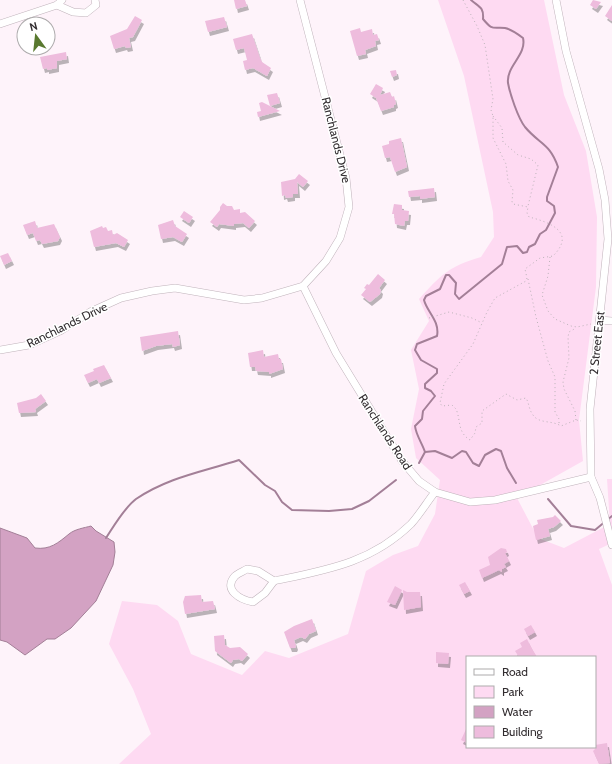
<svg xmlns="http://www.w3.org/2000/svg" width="612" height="764" font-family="Cabin,sans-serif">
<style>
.green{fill:#fedaf2;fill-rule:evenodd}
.water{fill:#d3a2c3;stroke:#a37f97}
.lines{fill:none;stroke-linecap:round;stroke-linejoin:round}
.stream{stroke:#a37f97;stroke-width:2}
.building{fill:#eebcdd;filter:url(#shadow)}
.minor-casing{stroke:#c0b3bb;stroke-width:8}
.path{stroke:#bcb3b9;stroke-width:1;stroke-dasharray:1 3;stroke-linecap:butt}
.minor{stroke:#fff;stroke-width:7}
.labels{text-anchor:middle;stroke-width:3;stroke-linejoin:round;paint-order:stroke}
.street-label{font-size:12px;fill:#322d30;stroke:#fff}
</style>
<defs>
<filter id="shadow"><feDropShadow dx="2" dy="4" stdDeviation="0" flood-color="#0004"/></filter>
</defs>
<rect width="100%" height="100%" fill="#fef3fa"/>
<path class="green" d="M438 0H544L564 95 586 151 597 217 596 287 579 420 583 461 517 498 538 538 564 548 610 524 607 479H612V543L599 549 612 585V764H119L151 734 133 689 109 644 122 601 157 605 178 621 191 654 242 675 265 651 289 658 348 634 366 571 393 555 418 546 435 514 440 480 416 458 411 429 419 389 411 350 429 321 419 299C441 275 449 266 481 257L494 237 493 212 464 76ZM467 657H595V747H467Z"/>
<path class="water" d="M91 526 96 531 114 542 115 552 113 565 96 601 71 628 55 639H47L25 655 7 642 0 640V528L27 538 35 548C50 550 58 543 69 534 75 529 84 528 91 526Z"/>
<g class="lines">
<g class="stream">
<path d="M425 452C422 443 416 435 415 426L422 419 423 411 435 396 431 391 425 388V384L437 373V369L421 360 415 350 417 344 437 336C440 321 427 312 424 300L426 296 440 289 446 275H449L456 283 455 294 459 299 502 264 507 247 517 246 523 253 527 252 529 247 535 244 540 234 546 230 555 213 554 206 547 201V197L558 167C550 143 539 144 525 127 518 118 510 94 508 83 506 66 527 55 523 38 519 35 510 29 505 28 492 27 493 31 483 19 484 7 479 7 471 0"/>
<path d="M425 452 435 451 452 458 462 451 466 452 473 463 479 466 485 455 496 449 501 451 507 468 516 483"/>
<path d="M419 463 425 452"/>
<path d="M548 499 571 526 595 530 612 516"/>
<path d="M106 538C114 526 124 508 136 499 169 477 202 472 239 460L265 485 275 491 282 502 292 510 329 511 352 509 369 501 396 480"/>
</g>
</g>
<g class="building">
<path d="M234 0H245L247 6 236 9Z"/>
<path d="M593 0 601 2 596 9 590 5Z"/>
<path d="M612 5V21L605 16Z"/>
<path d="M135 16 142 20 133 37 129 38 131 47 126 48 125 46 114 49 110 36 127 29Z"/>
<path d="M224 17 227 27 208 32 205 21Z"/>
<path d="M360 28 361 32 372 29 373 35 377 34 379 40 375 41 376 46 365 50 366 54 357 56 350 31Z"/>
<path d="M252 34 260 58 262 62 271 68 267 76 253 68 245 70 243 61 247 60 244 48 236 50 233 39Z"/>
<path d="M66 52 67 59 57 61V68L47 70V68L43 69 40 57Z"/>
<path d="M396 70 397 75 392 77 390 71Z"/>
<path d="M376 84 383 88 380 95 390 92 392 97 394 96 396 104 394 105V107L381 111 376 98 370 94Z"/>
<path d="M277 93 280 103 270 106 280 111 258 117 257 112 261 111 259 103 262 102 270 106 267 95Z"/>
<path d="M401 138 407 167 395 172 390 157 385 158 382 146 389 144V141Z"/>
<path d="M299 174 308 181 303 187 297 182 298 194H293V197L286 198 285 195 282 196 281 182 295 179Z"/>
<path d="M434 188 435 197 420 199V196L409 197 408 191Z"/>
<path d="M223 203 227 206H232L234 210 240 209V213L245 212 255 221 249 228 243 223 234 224V226L219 224 217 227 210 222 220 210V207Z"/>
<path d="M394 204 402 205V210L409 211 408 221H405L404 226 395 224 394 214H392Z"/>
<path d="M184 211 193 217 189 223 180 217Z"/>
<path d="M173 220 175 226 187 234 182 242 173 237 161 239 158 225Z"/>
<path d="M35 221 37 228 54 224 60 237 58 241 42 244 40 240 36 241 33 233 27 235 23 225Z"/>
<path d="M102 226 103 228 106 227 108 231 112 230 113 235 117 233 128 240 124 247 116 243 94 247 90 231Z"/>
<path d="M8 253 12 261 4 265 0 256Z"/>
<path d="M378 274 385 280 379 288 381 290 380 294 370 302 361 295 366 289 364 288 367 284 369 285Z"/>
<path d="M178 331 180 345 173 347 172 344 156 346 142 351 140 337Z"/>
<path d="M263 350 264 357 278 354 279 359H281L283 369 269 374V372L256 371 255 367H250L248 353Z"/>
<path d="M104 365 111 378 99 383 97 379 88 383 84 375 94 371 93 369Z"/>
<path d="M41 394 46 401 35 409 36 412 19 413 17 403 36 398Z"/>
<path d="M555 515 561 521 554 527 548 529 550 536 536 540 533 526 538 524 537 520 553 517Z"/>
<path d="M501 548 506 549 507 552 505 553 509 561 504 564 506 567 502 569V572L499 570 482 578 479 570 490 565 488 557Z"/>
<path d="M465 582 470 591 464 594 459 585Z"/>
<path d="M395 586 402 590 395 605 387 602Z"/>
<path d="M403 590 407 592H420L421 607 404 610Z"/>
<path d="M201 595 202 602 213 601 215 609 185 614 183 602 185 596Z"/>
<path d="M312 619 316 631 309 634 305 639 301 637 294 640 296 646 295 648H290L284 632 294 626Z"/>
<path d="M531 625 535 632 528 636 524 629Z"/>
<path d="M224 635 225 645 230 648 240 647 248 654 242 661 239 659 233 660 231 663 215 651 214 636Z"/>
<path d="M527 639 531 647 537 657H519L515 651 522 647 520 643Z"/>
<path d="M436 652 449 653 448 664 436 663Z"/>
<path d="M467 727V743L461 740Z"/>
<path d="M607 743 610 763 599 764 593 751 596 748 595 745Z"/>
</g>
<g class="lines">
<defs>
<g id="minor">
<path d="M556 0 566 51 599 169 605 200 608 239 590 409 591 477 600 498 612 545"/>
<path d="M57 5 73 12 86 13 96 5 95 0"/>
<path d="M0 24 57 5 62 0"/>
<path d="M303 286 336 353 402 461 419 481 435 492 470 502 495 500 591 477"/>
<path d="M600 320 612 321"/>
<path d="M0 350 29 345 62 330 90 312 121 298 152 291 175 288 244 300 262 298 303 286 326 261 340 238 349 207 346 178 300 0"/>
<path d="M247 569 258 571 274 581 265 593 253 602C241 600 222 590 235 576 238 573 244 571 247 569Z"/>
<path d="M274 581C326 570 371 563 411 524 420 514 427 502 435 492"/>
</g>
</defs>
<use href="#minor" class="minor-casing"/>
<g class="path">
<path d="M463 0 477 26 485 45 493 99 491 110 493 116V138L506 164 508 181 513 190 512 202 513 204 528 207 527 213 529 217C549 222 577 232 553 256L540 258 525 269 527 278 526 281 495 298 487 312 473 344 444 384 440 403 442 406 452 405 456 409C461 420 457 432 470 440L475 433 476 427 482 423V411L506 394 517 400 526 398C529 403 529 410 533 415 539 424 552 420 561 426L576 420 581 421"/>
<path d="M493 116 502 128 503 142 518 155 531 159 538 165 528 206"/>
<path d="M550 257 548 276 542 295 548 311 555 319 571 326 577 327 591 324"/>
<path d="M528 279 536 317 548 361 555 377V412L559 419V424"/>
<path d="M429 318 449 312 472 318 482 323"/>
<path d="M576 420 575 411 564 389 563 382 569 358 568 337 569 332 576 328"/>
</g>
<use href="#minor" class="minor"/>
</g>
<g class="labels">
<g class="street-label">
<text transform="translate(336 140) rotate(76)" y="4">Ranchlands Drive</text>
<text transform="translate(67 325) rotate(-26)" y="4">Ranchlands Drive</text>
<text transform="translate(597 343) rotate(-84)" y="4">2 Street East</text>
<text transform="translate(385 432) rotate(57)" y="4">Ranchlands Road</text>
</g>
</g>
<rect x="466" y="656" width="130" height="92" fill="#ffffff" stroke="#adabac"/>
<rect x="474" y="669" width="20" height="6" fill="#ffffff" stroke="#adabac"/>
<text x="502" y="676" font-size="12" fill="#322d30">Road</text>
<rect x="474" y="686" width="20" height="12" fill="#fedaf2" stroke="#adabac"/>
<text x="502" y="696" font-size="12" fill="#322d30">Park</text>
<rect x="474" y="706" width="20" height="12" fill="#d3a2c3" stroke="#adabac"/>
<text x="502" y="716" font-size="12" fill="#322d30">Water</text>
<rect x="474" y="726" width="20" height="12" fill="#eebcdd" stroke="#adabac"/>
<text x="502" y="736" font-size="12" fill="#322d30">Building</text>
<g transform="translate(36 36) rotate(345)"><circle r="19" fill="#ffffff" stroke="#adabac"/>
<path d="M0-3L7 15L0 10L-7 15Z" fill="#59792f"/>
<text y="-6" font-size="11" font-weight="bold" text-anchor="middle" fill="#322d30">N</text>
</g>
</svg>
